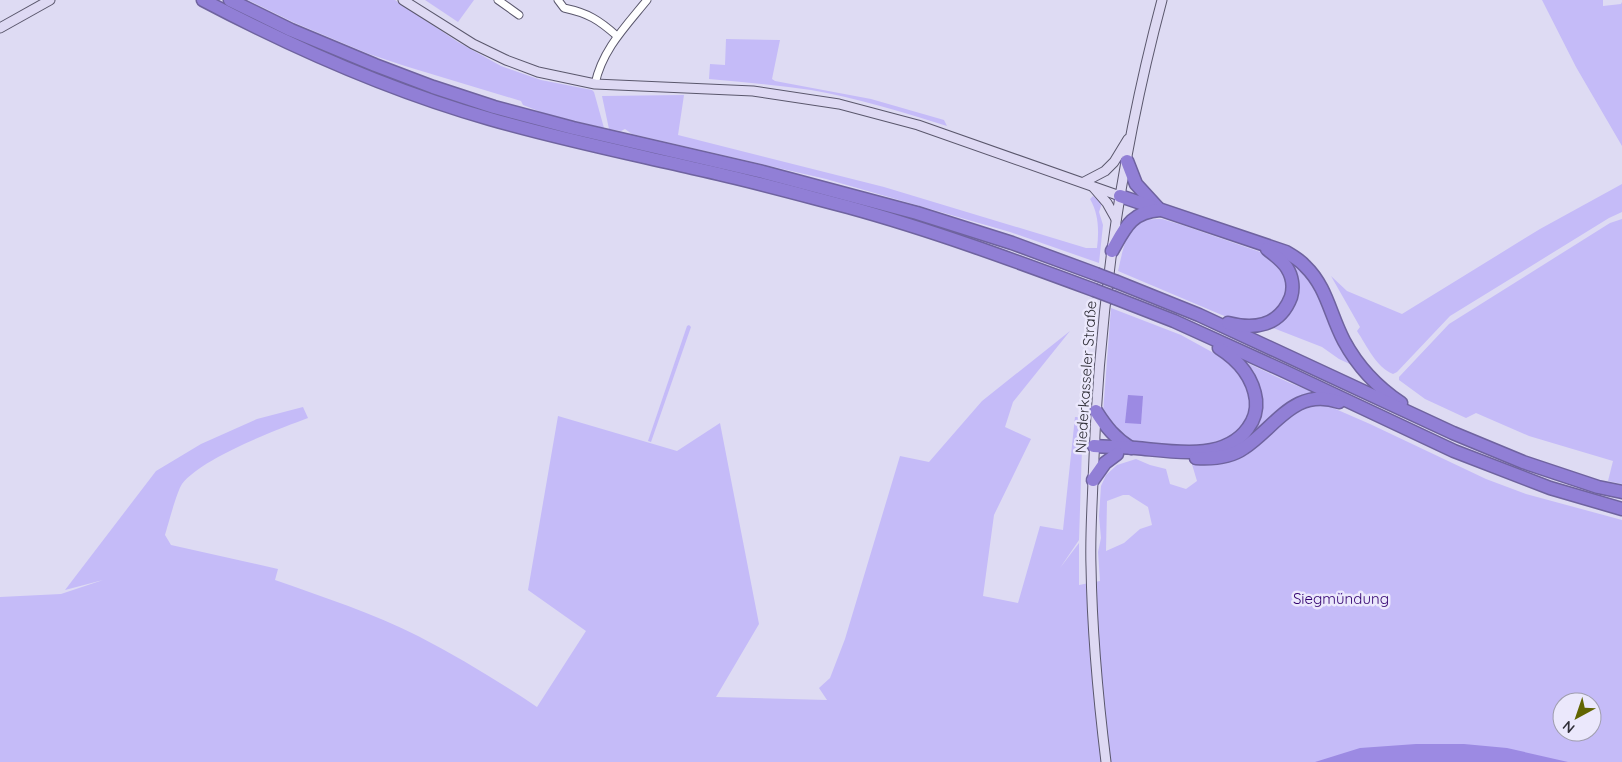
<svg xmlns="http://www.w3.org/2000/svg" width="1622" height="762" font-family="Quicksand,sans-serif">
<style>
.green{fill:#c5bbf8;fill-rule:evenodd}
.water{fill:#9c8ae3}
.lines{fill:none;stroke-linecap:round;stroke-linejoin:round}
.street-casing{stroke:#5a576c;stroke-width:9}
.secondary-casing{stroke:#5a576c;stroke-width:11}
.highway-casing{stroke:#6f639f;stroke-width:15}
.street{stroke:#fff;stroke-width:7}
.secondary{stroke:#ded9f3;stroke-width:9}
.highway{stroke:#917fd6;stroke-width:12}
.highway-bridge-casing{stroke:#6f639f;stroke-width:15;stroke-linecap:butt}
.highway-bridge{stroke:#917fd6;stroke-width:12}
.labels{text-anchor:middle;stroke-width:5;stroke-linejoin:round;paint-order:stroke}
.street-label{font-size:15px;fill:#302f38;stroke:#ebe8fc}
.park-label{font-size:15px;fill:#31006f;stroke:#ebe8fc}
</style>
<rect width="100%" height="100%" fill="#dedbf3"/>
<g class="green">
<path d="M248 0H395L458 42 501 66 541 80 592 90 594 92 604 128 546 114 523 105 521 101 405 66 369 54 295 23Z"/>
<path d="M425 0H474L458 22Z"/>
<path d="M1542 0H1603V6L1621 4 1622 2V146L1576 67Z"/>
<path d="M726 39 780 40 772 79 775 81 871 99 944 120 947 126C902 112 857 98 811 90 777 85 743 82 709 79L710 64 725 65Z"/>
<path d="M684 95 678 135 884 187 1086 248H1097C1099 232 1099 214 1090 199L1093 196 1102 203 1099 212 1103 225 1099 263 1010 232 826 179 632 134 625 129 621 131 609 129 602 96Z"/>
<path d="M1622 184V212L1609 218 1450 316 1397 372 1393 374C1376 367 1367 346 1357 331L1360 327 1331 276 1347 291 1402 314 1540 229Z"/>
<path d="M1162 219 1182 225 1266 254 1283 270 1287 281 1286 299 1273 315 1253 320 1229 318 1118 271C1122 255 1126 223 1146 220 1151 219 1157 219 1162 219Z"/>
<path d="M1622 219V484L1608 481 1613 461 1529 436 1476 413 1466 418 1425 399 1399 380V377L1449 324 1610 223Z"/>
<path d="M1286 258 1301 269 1312 282 1354 366 1339 359 1322 347 1268 326 1287 312Z"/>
<path d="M1111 308 1181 335 1221 357 1238 370 1252 396 1250 415 1233 438 1202 447 1145 444 1127 441 1103 413Z"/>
<path d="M689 325 691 327 651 442 648 441 687 326Z"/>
<path d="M1070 331 1013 402 1005 427 1031 439 994 515 983 596 1018 603 1040 526 1063 530 1075 417H1083L1079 540 1060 568 1079 543V585L1100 581 1098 552 1101 538 1099 516 1101 486 1106 475 1117 465 1136 459 1150 465 1166 469 1170 484 1186 489 1197 481 1191 461 1208 462 1293 412 1309 405 1324 404 1370 424 1486 479 1526 494 1622 520V762H0V597L61 594 103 580 65 590 156 471 201 444 257 419 303 407 308 418C276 430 202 458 182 484 177 491 168 525 165 535L171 545 278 569 275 580C323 597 373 613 418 636 459 657 498 681 537 707L586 631 528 590 558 416 677 451 720 423 759 624 716 697 827 700 819 688 830 678 845 639 900 456 929 462 982 401ZM1123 495H1129L1148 507 1152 525 1140 529 1124 543 1106 551 1107 501ZM1562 702H1592V732H1562Z"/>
<path d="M1243 361 1290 383 1321 395 1241 442 1258 419Z"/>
</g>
<g class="water">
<path d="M1128 395 1143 396 1141 424 1125 423Z"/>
<path d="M1416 744H1464L1507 748 1568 762H1315L1360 748Z"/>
</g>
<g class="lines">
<defs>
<g id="street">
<path d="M498 0 519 15"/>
<path d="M558 0 564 8C588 13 599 20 617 36"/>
<path d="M595 84C602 50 626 26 647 0"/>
</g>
<g id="secondary">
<path d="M403 0 473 44 506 60 538 72 595 84 753 91 839 104 918 125 1120 196"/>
<path d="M0 28 50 0"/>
<path d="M1084 182 1105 171 1114 162 1128 139"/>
<path d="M1094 188 1107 203 1116 219"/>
<path d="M1106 762C1098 697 1092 631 1091 566 1090 537 1092 509 1093 481 1098 319 1120 157 1162 0"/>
</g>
<g id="highway">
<path d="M203 0C294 48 391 91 490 119 559 139 628 153 697 169 748 180 798 194 848 207 932 230 1013 260 1094 290"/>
<path d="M230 0 291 30 375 65 433 87 494 107 573 128 763 172 917 213 1012 243 1096 274"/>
<path d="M1127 161 1136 184 1158 208"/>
<path d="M1120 196 1286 252C1293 256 1300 260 1305 266 1327 287 1330 315 1344 341 1358 367 1377 387 1401 403"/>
<path d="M1112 251C1125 228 1131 212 1160 210"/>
<path d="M1117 282 1199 315 1453 433 1523 462 1598 487 1622 492"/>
<path d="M1115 298 1174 321 1284 371 1454 451 1550 488 1622 509"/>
<path d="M1228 323C1255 330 1280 326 1291 297 1294 287 1292 276 1287 268 1282 260 1274 255 1267 249"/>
<path d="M1096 411C1106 427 1115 438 1131 448"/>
<path d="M1094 446C1108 447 1122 447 1136 448 1171 451 1224 462 1248 428 1254 420 1257 410 1256 400 1253 377 1238 360 1219 348"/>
<path d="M1196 458C1212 459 1230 458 1244 448 1276 427 1294 387 1339 402"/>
<path d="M1093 480 1105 463 1117 454"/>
</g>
</defs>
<use href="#street" class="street-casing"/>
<use href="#secondary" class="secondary-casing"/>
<use href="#highway" class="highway-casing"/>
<use href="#street" class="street"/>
<use href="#secondary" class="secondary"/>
<use href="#highway" class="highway"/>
<defs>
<g id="highway-bridge">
<path d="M1096 274 1117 282"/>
<path d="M1094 290 1115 298"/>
</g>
</defs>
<use href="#highway-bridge" class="highway-bridge-casing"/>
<use href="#highway-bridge" class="highway-bridge"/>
</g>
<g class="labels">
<g class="street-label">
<text transform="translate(1086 377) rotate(-86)" y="5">Niederkasseler Straße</text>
</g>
<g class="park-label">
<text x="1341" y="604">Siegmündung</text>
</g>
</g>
<g transform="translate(1577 717) rotate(220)"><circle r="24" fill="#ebe8fc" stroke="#a09eae"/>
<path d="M0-4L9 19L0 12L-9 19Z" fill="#626501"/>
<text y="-8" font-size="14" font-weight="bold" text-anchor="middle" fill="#302f38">N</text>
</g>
</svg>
